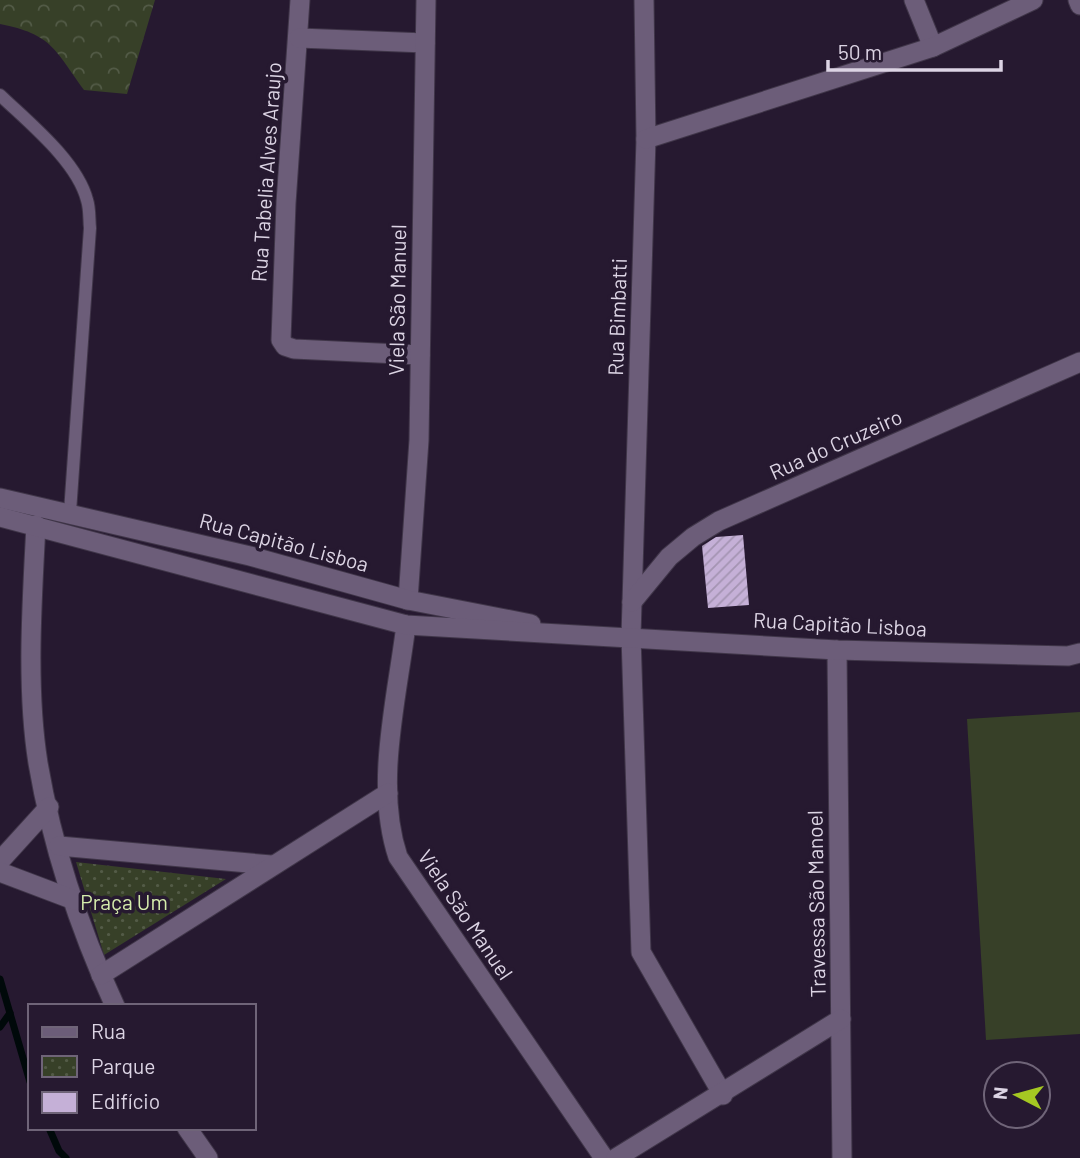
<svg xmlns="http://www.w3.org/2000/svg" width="1080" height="1158" font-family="Barlow,sans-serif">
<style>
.forest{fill:url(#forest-crowns)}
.park{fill:url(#park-dots)}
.pitch{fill:#374028}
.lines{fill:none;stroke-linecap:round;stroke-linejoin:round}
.stream{stroke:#00090a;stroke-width:7}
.building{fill:url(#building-hatch)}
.service-casing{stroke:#403649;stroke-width:14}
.minor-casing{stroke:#403649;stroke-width:21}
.tertiary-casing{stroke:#403649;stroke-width:21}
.service{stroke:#6c5d79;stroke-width:12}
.minor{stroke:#6c5d79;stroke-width:19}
.tertiary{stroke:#6c5d79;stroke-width:19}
.labels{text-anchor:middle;stroke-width:7;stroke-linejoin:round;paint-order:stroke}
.street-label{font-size:21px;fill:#dcd4e4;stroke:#261930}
.park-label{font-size:21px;fill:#d5edac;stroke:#261930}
</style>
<defs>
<pattern id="forest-crowns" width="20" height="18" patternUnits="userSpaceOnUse" patternTransform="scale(1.75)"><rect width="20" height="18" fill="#374028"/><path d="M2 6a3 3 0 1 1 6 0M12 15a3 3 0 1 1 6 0" fill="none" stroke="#535b47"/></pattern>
<pattern id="park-dots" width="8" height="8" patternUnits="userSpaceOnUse" patternTransform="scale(1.75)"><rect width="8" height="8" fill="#374028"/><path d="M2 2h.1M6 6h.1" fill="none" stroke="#535b47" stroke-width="1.8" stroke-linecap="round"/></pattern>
<pattern id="building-hatch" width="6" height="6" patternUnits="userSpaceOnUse" patternTransform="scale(1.75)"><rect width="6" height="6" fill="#c5b0d7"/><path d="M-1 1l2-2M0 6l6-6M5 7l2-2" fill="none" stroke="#a494b2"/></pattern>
</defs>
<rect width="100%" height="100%" fill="#261930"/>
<path class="forest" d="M0 0H155L127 94 84 90C55 50 52 34 0 24Z"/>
<path class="park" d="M76 862 226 879 104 955Z"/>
<path class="pitch" d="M1080 712V1034L986 1040 967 719Z"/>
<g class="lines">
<g class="stream">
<path d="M0 979 30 1082"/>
<path d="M0 1027 10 1013"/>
<path d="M49 1128 59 1151 66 1158"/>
</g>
</g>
<path class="building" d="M743 535 749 605 708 608 702 546 716 537Z"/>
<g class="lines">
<defs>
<path id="service" d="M0 95C28 122 77 161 87 200 90 209 89 219 90 228L70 512"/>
<g id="minor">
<path d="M300 0 286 203 281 340 285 346 294 349 420 355"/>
<path d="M644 0 646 139 631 636 641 952 723 1095"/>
<path d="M914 0 933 47"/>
<path d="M1078 0 1080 5"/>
<path d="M299 38 425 43"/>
<path d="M646 139 933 47 1033 0"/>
<path d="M36 525C32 601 26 688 38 763 52 845 80 930 115 1006"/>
<path d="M408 600 419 440 426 0"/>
<path d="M406 625C397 699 374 785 398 857L604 1158"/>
<path d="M837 650 842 1158"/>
<path d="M59 846 271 865"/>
<path d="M0 861 49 807"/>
<path d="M0 872 74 900"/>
<path d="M101 975 388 793"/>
<path d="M187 1128 208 1158"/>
<path d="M616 1158 841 1019"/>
</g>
<g id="tertiary">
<path d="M0 498 250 556 408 600 531 624"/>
<path d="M0 517 406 625 837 650 1068 656 1080 653"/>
<path d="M632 602 669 557 693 537 719 521 1080 362"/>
</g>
</defs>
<use href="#service" class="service-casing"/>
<use href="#minor" class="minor-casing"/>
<use href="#tertiary" class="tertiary-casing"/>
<use href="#service" class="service"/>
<use href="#minor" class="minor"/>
<use href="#tertiary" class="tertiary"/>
</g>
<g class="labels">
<g class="street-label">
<text transform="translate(267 172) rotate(-86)" y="7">Rua Tabelia Alves Araujo</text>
<text transform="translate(398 300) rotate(-89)" y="7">Viela São Manuel</text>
<text transform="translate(618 317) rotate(-88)" y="7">Rua Bimbatti</text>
<text transform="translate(836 445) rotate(-24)" y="7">Rua do Cruzeiro</text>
<text transform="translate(284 543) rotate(15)" y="7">Rua Capitão Lisboa</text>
<text transform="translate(840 625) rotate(3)" y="7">Rua Capitão Lisboa</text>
<text transform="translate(817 904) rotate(-91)" y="7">Travessa São Manoel</text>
<text transform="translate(465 915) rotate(56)" y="7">Viela São Manuel</text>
</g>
<g class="park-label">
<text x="124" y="910">Praça Um</text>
</g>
</g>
<rect x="28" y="1004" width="228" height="126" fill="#261930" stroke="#6f6478" stroke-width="2"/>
<rect x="42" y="1027" width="35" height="10" fill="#6c5d79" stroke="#6f6478" stroke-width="2"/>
<text x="91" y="1039" font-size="21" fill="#dcd4e4">Rua</text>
<rect x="42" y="1056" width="35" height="21" fill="url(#park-dots)" stroke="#6f6478" stroke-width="2"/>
<text x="91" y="1074" font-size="21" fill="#dcd4e4">Parque</text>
<rect x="42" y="1092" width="35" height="21" fill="#c5b0d7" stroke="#6f6478" stroke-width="2"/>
<text x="91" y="1109" font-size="21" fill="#dcd4e4">Edifício</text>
<g transform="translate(1017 1095) rotate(276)"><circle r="33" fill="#261930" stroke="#6f6478" stroke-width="2"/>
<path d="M0-5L12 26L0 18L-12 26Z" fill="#a5c822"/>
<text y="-10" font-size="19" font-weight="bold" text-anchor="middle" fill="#dcd4e4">N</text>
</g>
<path d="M828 60v10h173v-10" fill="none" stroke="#dcd4e4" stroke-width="3.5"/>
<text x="838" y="60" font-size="21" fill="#dcd4e4" stroke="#261930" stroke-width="5" paint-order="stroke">50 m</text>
</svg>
